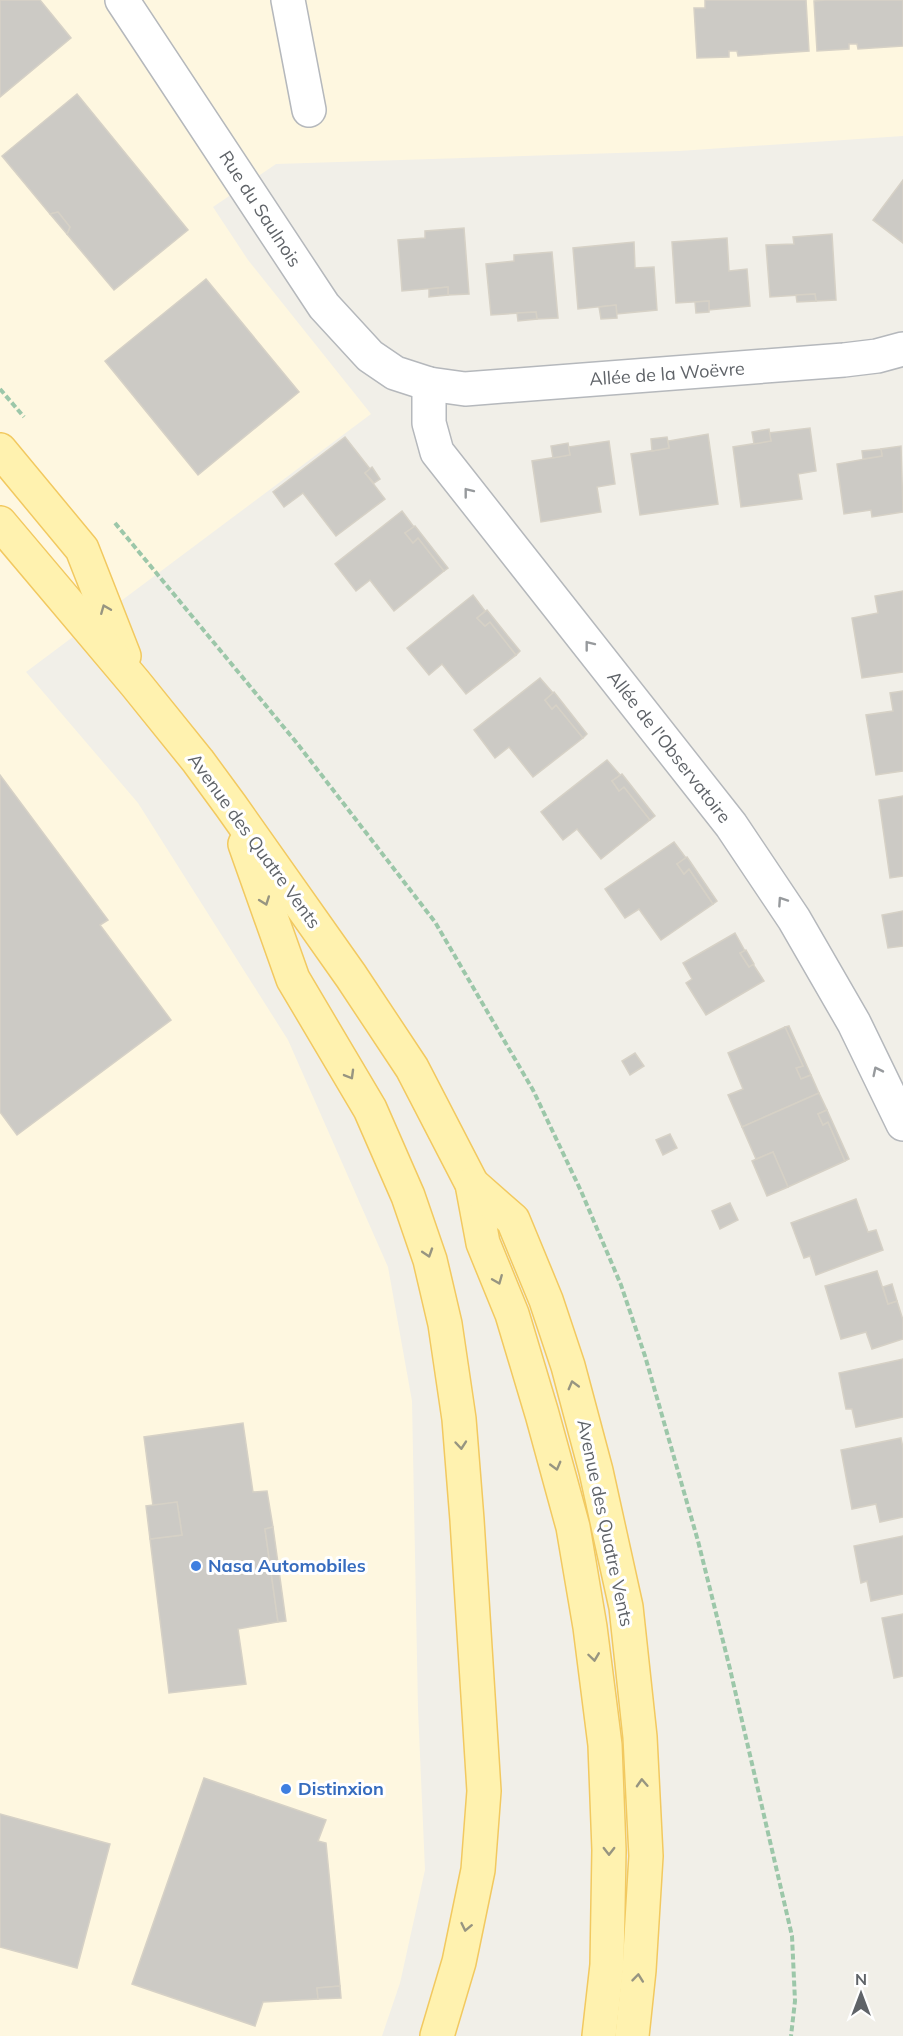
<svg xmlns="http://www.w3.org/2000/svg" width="903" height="2036" font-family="Mulish,sans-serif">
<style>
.commercial{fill:#fef7e0}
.building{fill:#cccac5;stroke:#d6d1c6;stroke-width:1.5}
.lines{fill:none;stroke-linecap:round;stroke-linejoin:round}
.minor-casing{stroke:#b5b8bc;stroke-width:36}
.major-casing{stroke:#f2c960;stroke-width:36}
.path{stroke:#9cc7a9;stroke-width:4;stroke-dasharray:6 3;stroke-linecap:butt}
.minor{stroke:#fff;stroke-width:33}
.major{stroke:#fff2af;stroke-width:33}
.oneway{stroke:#979a9d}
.oneway2{stroke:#979581}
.shop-dot{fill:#3f7fe0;stroke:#fff;stroke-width:2}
.labels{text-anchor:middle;stroke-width:6;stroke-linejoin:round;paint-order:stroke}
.street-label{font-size:18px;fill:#5f6368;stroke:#fff}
.shop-label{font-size:18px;font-weight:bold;fill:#366cbe;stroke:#fff;text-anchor:start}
</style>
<rect width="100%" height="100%" fill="#f1efe8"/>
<path class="commercial" d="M0 0H903V136L679 151 276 164 213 207 248 260 371 414 26 672 138 803 288 1040 388 1267 412 1401 418 1709 425 1870 400 1983 382 2036H0Z"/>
<g class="building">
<path d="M0 0H40L71 38 0 97Z"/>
<path d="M705 0H806L809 51 738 56 737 51H729V57L697 58 694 8H705Z"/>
<path d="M825 0H903V46L858 49 857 44H849V49L817 51 814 1Z"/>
<path d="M77 94 188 230 114 290 67 234 70 227 58 212 50 214 2 156Z"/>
<path d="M903 180V243L873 220Z"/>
<path d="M58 212 70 227 67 234 50 214Z"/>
<path d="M464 228 469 294 448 295V287L402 291 398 240 425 238V231Z"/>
<path d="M832 234 836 300 816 301 815 294 770 297 766 245 794 244 793 237Z"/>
<path d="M727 238 729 271 747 269 750 306 709 310V301L676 303 672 242Z"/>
<path d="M634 242 635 268 654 267 657 310 617 314 616 305 578 309 573 248Z"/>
<path d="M552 252 558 318 537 319 536 312 491 315 486 264 514 261V255Z"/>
<path d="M206 279 299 392 198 475 105 361Z"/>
<path d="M448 287V295L429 297V289Z"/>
<path d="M815 294 816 301 797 302 796 295Z"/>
<path d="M709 301V312L696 313 695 302Z"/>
<path d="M616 305 617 318 601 319 599 307Z"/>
<path d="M536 312 537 319 518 321 517 313Z"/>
<path d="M810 428 816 471 798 474 802 499 741 507 733 447 771 441 769 433Z"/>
<path d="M769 429 771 441 754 444 752 432Z"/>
<path d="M708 434 718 504 640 515 631 454 669 448 668 441Z"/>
<path d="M345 437 370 469 365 473 385 499 336 536 303 493 284 507 273 492Z"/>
<path d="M667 437 669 448 652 451 651 439Z"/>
<path d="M609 441 615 484 597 487 601 512 541 522 532 461 570 455 568 447Z"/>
<path d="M568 443 570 455 553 458 551 446Z"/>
<path d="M901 446 903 512 872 517 871 510 844 514 837 464 882 456 881 449Z"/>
<path d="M881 449 882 456 863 459 862 451Z"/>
<path d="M372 467 380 479 374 483 365 473Z"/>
<path d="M402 511 414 527 405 533 413 543 418 538 444 571 394 611 370 580 356 591 335 564Z"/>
<path d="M415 526 448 568 444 571 418 538 413 543 405 533Z"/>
<path d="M903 591V672L862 678 852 618 878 613 875 596Z"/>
<path d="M473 595 485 611 477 618 485 626 490 622 516 655 466 694 442 664 429 675 407 648Z"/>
<path d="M487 610 520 651 516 655 490 622 485 626 477 618Z"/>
<path d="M540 678 553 693 545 700 552 709 556 705 583 738 533 777 509 747 495 758 474 730Z"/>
<path d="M903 691V771L876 775 866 715 893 711 890 693Z"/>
<path d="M554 692 587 734 583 738 556 705 552 709 545 700Z"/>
<path d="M607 760 620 775 612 781 619 791 624 787 650 820 601 859 577 829 563 840 541 812Z"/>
<path d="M622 774 655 816 650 820 624 787 619 791 612 781Z"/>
<path d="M0 775 108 920 100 925 171 1020 17 1135 0 1112Z"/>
<path d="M903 796V876L890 878 879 800Z"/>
<path d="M674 842 686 858 677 864 684 874 689 869 713 904 661 940 639 909 625 918 605 889Z"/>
<path d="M687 857 717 901 713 904 689 869 684 874 677 864Z"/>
<path d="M903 911V946L888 948 882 915Z"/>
<path d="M735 933 745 951 740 953 749 967 753 964 764 981 706 1015 686 983 692 979 683 963Z"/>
<path d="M746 950 754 964 749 967 740 953Z"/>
<path d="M789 1026 811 1075 801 1079 796 1068 803 1066 785 1027Z"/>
<path d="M785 1027 803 1066 796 1068 801 1079 811 1075 819 1093 742 1127 728 1095 743 1089 728 1053Z"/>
<path d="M635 1053 644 1066 630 1075 622 1061Z"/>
<path d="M819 1093 827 1110 818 1114 823 1125 828 1122 845 1161 788 1187 773 1152 756 1159 742 1127Z"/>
<path d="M827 1110 849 1159 845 1161 828 1122 823 1125 818 1114Z"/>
<path d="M670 1134 677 1148 663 1155 656 1140Z"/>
<path d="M773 1152 788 1187 767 1196 752 1161Z"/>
<path d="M856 1199 868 1232 876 1230 883 1250 816 1275 810 1256 804 1258 791 1223Z"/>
<path d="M730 1203 738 1220 720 1229 712 1211Z"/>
<path d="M877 1271 888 1304 897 1301 903 1320V1339L872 1349 866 1332 841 1339 825 1286Z"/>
<path d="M892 1284 897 1301 888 1304 883 1287Z"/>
<path d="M903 1359V1417L856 1427 852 1409H846L839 1373Z"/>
<path d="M243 1423 253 1492 267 1491 273 1527 265 1529 278 1622 238 1629 246 1684 169 1693 150 1539 182 1535 177 1502 153 1506 144 1437Z"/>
<path d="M901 1438 903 1448V1517L880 1522 876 1504 852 1509 841 1450Z"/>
<path d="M177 1502 182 1535 150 1539 146 1506Z"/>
<path d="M273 1527 286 1621 278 1622 265 1529Z"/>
<path d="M903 1536V1594L871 1601 867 1581 861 1583 854 1546Z"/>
<path d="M903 1614V1676L894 1678 882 1618Z"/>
<path d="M204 1778 326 1820 318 1841 326 1843 340 1986 317 1988 318 1999 263 2002 255 2026 132 1984Z"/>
<path d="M0 1814 110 1844 77 1968 0 1947Z"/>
<path d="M340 1986 341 1998 318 1999 317 1988Z"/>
</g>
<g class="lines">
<defs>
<g id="minor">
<path d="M122 0 324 306 370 356 395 373 429 384 465 389 844 360 877 356 903 349"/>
<path d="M288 0 309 110"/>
<path d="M429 384V423L437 452 731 825 794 919 854 1023 903 1124"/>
</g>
<g id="major">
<path d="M0 450 82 549 124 656"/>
<path d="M0 523 135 683 198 761 231 806 351 976 412 1068 472 1184 483 1243 512 1314 542 1414 573 1527 590 1627 605 1745 609 1850 607 1965 599 2036"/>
<path d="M245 844 293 979 370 1109 408 1196 430 1260 445 1324 459 1419 467 1520 484 1791 478 1870 459 1962 437 2036"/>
<path d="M472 1184 513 1220 546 1300 568 1366 596 1471 626 1607 640 1737 646 1856 639 1970 632 2036"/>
</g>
</defs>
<use href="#minor" class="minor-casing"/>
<use href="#major" class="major-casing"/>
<g class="path">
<path d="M0 389 24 417"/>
<path d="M115 523 296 742 435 922 533 1090 581 1191 621 1285 645 1356 698 1541 730 1669 792 1936 795 2001 791 2036"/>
</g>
<use href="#minor" class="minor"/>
<use href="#major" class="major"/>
</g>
<defs><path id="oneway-chevron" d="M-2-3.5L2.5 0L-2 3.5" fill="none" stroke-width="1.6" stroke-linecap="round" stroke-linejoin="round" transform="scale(1.5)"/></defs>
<g class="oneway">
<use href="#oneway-chevron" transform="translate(468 492) rotate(-128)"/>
<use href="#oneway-chevron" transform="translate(589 645) rotate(-128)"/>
<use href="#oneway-chevron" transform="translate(782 901) rotate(-124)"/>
<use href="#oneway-chevron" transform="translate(877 1071) rotate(-116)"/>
</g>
<g class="oneway2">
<use href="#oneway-chevron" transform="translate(105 609) rotate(-112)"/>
<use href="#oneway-chevron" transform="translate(265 901) rotate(70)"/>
<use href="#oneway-chevron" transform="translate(350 1075) rotate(60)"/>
<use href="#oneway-chevron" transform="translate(428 1253) rotate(72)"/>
<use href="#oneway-chevron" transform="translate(498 1280) rotate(68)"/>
<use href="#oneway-chevron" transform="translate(573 1385) rotate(-105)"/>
<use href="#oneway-chevron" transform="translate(461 1445) rotate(85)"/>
<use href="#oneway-chevron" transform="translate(556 1466) rotate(75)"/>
<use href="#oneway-chevron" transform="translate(594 1657) rotate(82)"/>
<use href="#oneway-chevron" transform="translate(642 1783) rotate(-93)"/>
<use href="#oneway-chevron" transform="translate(609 1851) rotate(90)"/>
<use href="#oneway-chevron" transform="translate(466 1927) rotate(102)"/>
<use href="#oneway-chevron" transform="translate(638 1978) rotate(-84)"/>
</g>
<g class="shop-dot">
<circle cx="196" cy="1566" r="6"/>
<circle cx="286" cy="1789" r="6"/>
</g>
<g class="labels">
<g class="street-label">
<text transform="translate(260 209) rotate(57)" y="6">Rue du Saulnois</text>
<text transform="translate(667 374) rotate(-4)" y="6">Allée de la Woëvre</text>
<text transform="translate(669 747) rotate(52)" y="6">Allée de l'Observatoire</text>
<text transform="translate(254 841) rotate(54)" y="6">Avenue des Quatre Vents</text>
<text transform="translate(605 1523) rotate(78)" y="6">Avenue des Quatre Vents</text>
</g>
<g class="shop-label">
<text x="208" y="1572">Nasa Automobiles</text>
<text x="298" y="1795">Distinxion</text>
</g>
</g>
<g transform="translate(861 1994)" stroke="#ffffff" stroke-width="4.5" paint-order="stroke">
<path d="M0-4.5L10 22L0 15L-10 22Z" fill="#5f6368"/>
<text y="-9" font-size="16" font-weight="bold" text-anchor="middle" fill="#5f6368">N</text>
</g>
</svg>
